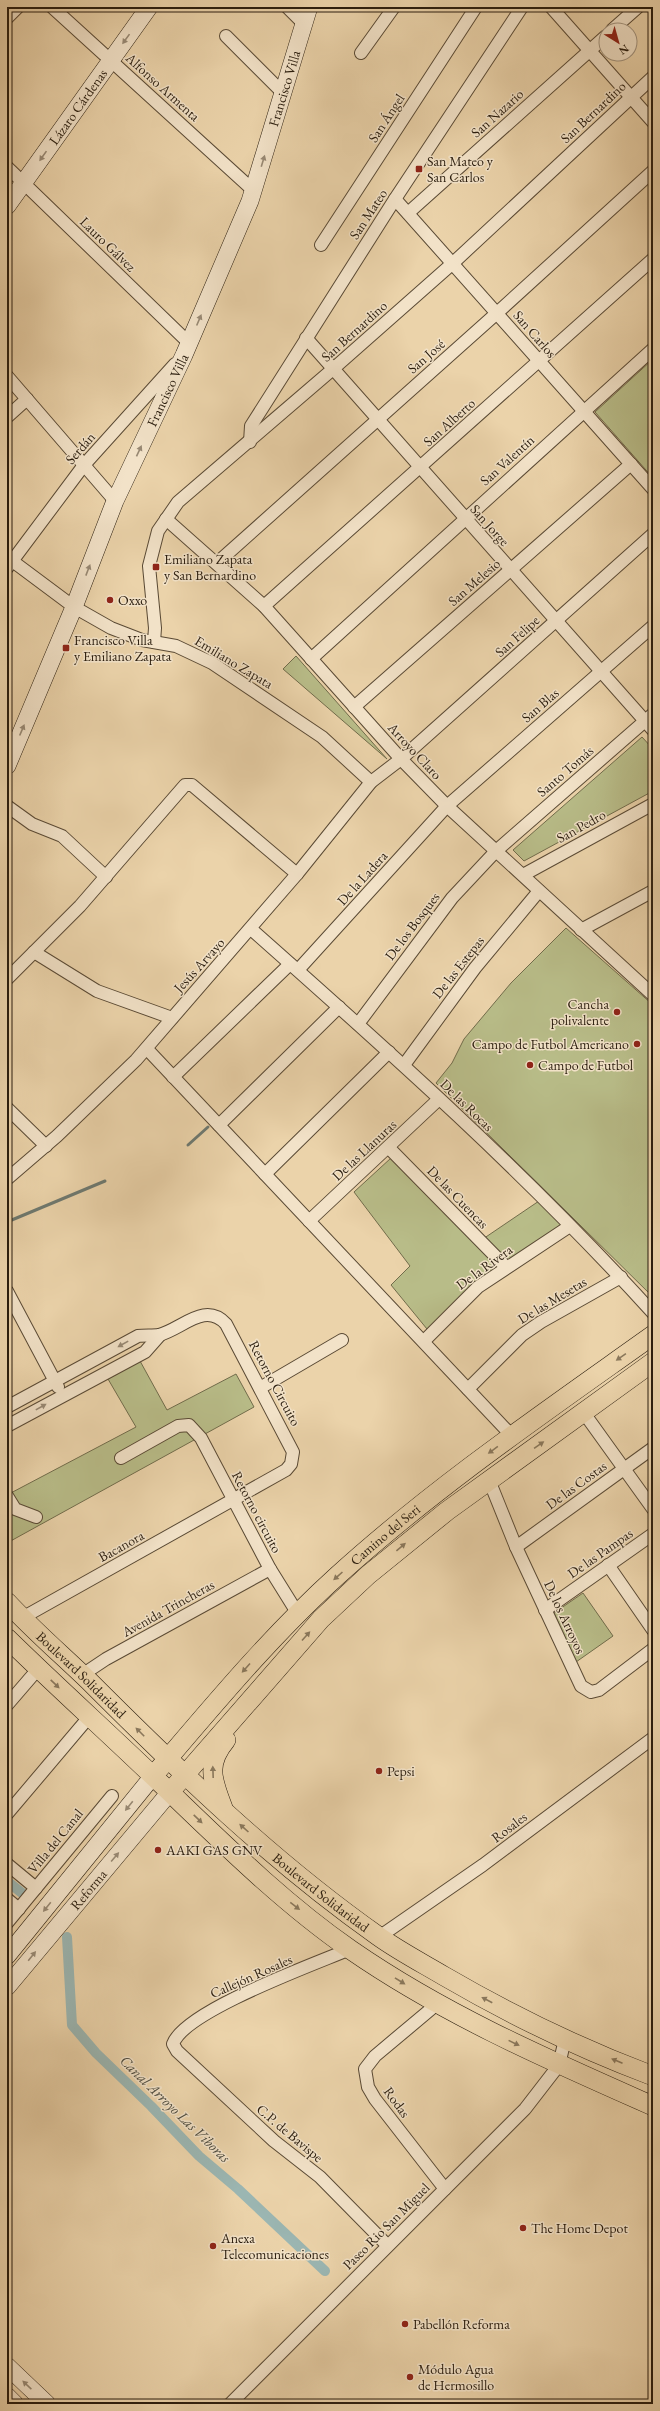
<svg xmlns="http://www.w3.org/2000/svg" width="660" height="2411" font-family="'EB Garamond',serif">
<style>
.green{fill:#b8bc88;stroke:#716c4b}
.lines{fill:none;stroke-linecap:round;stroke-linejoin:round}
.stream{stroke:#6e7970;stroke-width:3}
.canal{stroke:#9bb6b2;stroke-width:10}
.street-casing{stroke:#5a4a35;stroke-width:14}
.secondary-casing{stroke:#2a1d0e;stroke-width:18}
.primary-casing{stroke:#2a1d0e;stroke-width:20}
.street{stroke:#f2e2c8;stroke-width:12}
.secondary{stroke:#f2e2c8;stroke-width:17}
.primary{stroke:#ebd3aa;stroke-width:19}
.oneway{fill:#988974}
.oneway2{fill:#8a785c}
.poi-dot{fill:#8f2418;stroke:#f2e2c8;stroke-width:1.5}
.labels{text-anchor:middle;stroke-width:3;stroke-linejoin:round;paint-order:stroke}
.street-label{font-size:14px;fill:#2a1d0e;stroke:#f2e2c8}
.poi-label{font-size:14px;fill:#2a1d0e;stroke:#f2e2c8;text-anchor:start}
.water-label{font-size:15px;font-style:italic;fill:#4c4b3f;stroke:#f2e2c8}
</style>
<rect width="100%" height="100%" fill="#ebd3aa"/>
<filter id="stains"><feTurbulence type="fractalNoise" baseFrequency=".005" numOctaves="4"/><feColorMatrix values="0 0 0 0 .2 0 0 0 0 .09 0 0 0 0 .02 0 0 0 .5 -.17"/></filter>
<radialGradient id="worn" r=".72"><stop offset=".6" stop-color="#630" stop-opacity="0"/><stop offset="1" stop-color="#630" stop-opacity=".3"/></radialGradient>
<g class="green">
<path d="M653 359V478L595 412Z"/>
<path d="M296 656 387 759 283 669Z"/>
<path d="M642 737 653 749V791L524 861 513 850Z"/>
<path d="M566 928 653 1005V1297L436 1083 452 1063 464 1039 511 983Z"/>
<path d="M391 1158 477 1243 539 1201 565 1225 469 1287 427 1329 391 1285 410 1266 354 1192Z"/>
<path d="M140 1361 167 1410 236 1374 254 1407 7 1543V1495L136 1427 108 1379Z"/>
<path d="M583 1593 613 1636 576 1662 554 1613Z"/>
</g>
<g class="lines">
<g class="stream">
<path d="M188 1145 208 1127"/>
<path d="M7 1222 105 1181"/>
</g>
<g class="canal">
<path d="M7 1881 22 1893"/>
<path d="M67 1937 72 2025 96 2053 151 2106 199 2156 238 2189 325 2271"/>
</g>
<defs>
<g id="street">
<path d="M52 7 254 191"/>
<path d="M287 7 304 24"/>
<path d="M551 7 653 122"/>
<path d="M7 18 18 7"/>
<path d="M612 30 638 7"/>
<path d="M226 36 283 93"/>
<path d="M361 53 394 7"/>
<path d="M7 167 189 343"/>
<path d="M395 199 653 489"/>
<path d="M408 213 606 36"/>
<path d="M321 245 476 7"/>
<path d="M306 338 653 730"/>
<path d="M7 376 115 501"/>
<path d="M7 417 27 399"/>
<path d="M250 442 251 426 395 199 522 7"/>
<path d="M166 519 264 606 401 759 447 806 653 995"/>
<path d="M7 557 74 607 111 628 142 640 176 646 212 663 322 737 371 782"/>
<path d="M217 563 497 313 653 171"/>
<path d="M7 568 84 465 175 364"/>
<path d="M264 606 653 259"/>
<path d="M154 642 155 628 149 566 158 531 178 502 333 369 453 263 653 77"/>
<path d="M311 659 653 349"/>
<path d="M354 707 631 464"/>
<path d="M7 806 32 824 62 836 106 877"/>
<path d="M523 875 653 804"/>
<path d="M251 929C390 1052 529 1176 653 1313"/>
<path d="M581 930 653 891"/>
<path d="M34 952 97 991 172 1018"/>
<path d="M298 970 447 806 653 626"/>
<path d="M7 979 80 906 185 785H192L297 874"/>
<path d="M358 1024 452 898 496 851 653 714"/>
<path d="M147 1049 512 1436"/>
<path d="M404 1065 475 968 539 891"/>
<path d="M173 1077 290 964"/>
<path d="M7 1108 46 1146"/>
<path d="M219 1125 339 1007"/>
<path d="M389 1148 506 1267"/>
<path d="M265 1174 389 1052"/>
<path d="M7 1179 57 1136 136 1060 297 874 371 782 401 759 653 534"/>
<path d="M309 1221 439 1099"/>
<path d="M7 1291 58 1387"/>
<path d="M424 1341 478 1287 570 1226"/>
<path d="M260 1388 342 1340"/>
<path d="M468 1389 522 1335 541 1322 621 1277"/>
<path d="M7 1407 138 1336C144 1335 153 1336 159 1335 182 1329 205 1301 226 1324L293 1452 291 1464 286 1470 22 1618"/>
<path d="M584 1413 653 1509"/>
<path d="M7 1426 145 1352 160 1335"/>
<path d="M121 1458 178 1426 189 1425 201 1438 270 1569 298 1614"/>
<path d="M489 1480 516 1547 581 1686 591 1692 599 1690 653 1649"/>
<path d="M7 1496 15 1509 36 1517"/>
<path d="M516 1547 653 1448"/>
<path d="M608 1565 653 1630"/>
<path d="M545 1610 653 1534"/>
<path d="M82 1675 106 1659 270 1569"/>
<path d="M7 1705 38 1669"/>
<path d="M7 1814 89 1717"/>
<path d="M7 1864 36 1888"/>
<path d="M7 1899 19 1909"/>
<path d="M7 1923 112 1796"/>
<path d="M379 1937 483 1865 653 1738"/>
<path d="M350 1949C315 1964 184 2011 173 2044L177 2051 274 2141 320 2177 387 2245"/>
<path d="M437 2004 375 2056 365 2069 368 2087 375 2099 445 2189"/>
<path d="M230 2404 525 2109 559 2065 565 2039"/>
</g>
<g id="secondary">
<path id="s1" d="M7 206 149 7"/>
<path id="s2" d="M7 766 74 607 115 501 184 355 250 201 309 7"/>
<path d="M7 1956 153 1776"/>
<path id="s3" d="M7 1987 170 1792"/>
<path d="M7 2366 47 2404"/>
<path d="M7 2396 15 2404"/>
</g>
<g id="primary">
<path id="s4" d="M7 1602C33 1630 62 1655 89 1681 180 1772 273 1862 378 1936 399 1951 422 1963 444 1976 511 2015 581 2049 653 2076"/>
<path d="M7 1638C55 1685 105 1730 154 1777 217 1837 279 1900 351 1950 445 2015 549 2060 653 2106"/>
<path id="s5" d="M159 1769C216 1702 272 1635 337 1576 435 1487 545 1412 653 1335"/>
<path d="M176 1785 321 1619 368 1575 447 1511 653 1362"/>
<path d="M223 1808C213 1781 205 1765 226 1740"/>
</g>
</defs>
<use href="#street" class="street-casing"/>
<use href="#secondary" class="secondary-casing"/>
<use href="#primary" class="primary-casing"/>
<use href="#street" class="street"/>
<use href="#secondary" class="secondary"/>
<use href="#primary" class="primary"/>
</g>
<defs><path id="oneway-solid" d="M-6-.8H1V-3.2L6.5 0L1 3.2V.8H-6Z"/></defs>
<g class="oneway">
<use href="#oneway-solid" transform="translate(126 39) rotate(126)"/>
<use href="#oneway-solid" transform="translate(43 156) rotate(125)"/>
<use href="#oneway-solid" transform="translate(263 161) rotate(-73)"/>
<use href="#oneway-solid" transform="translate(199 320) rotate(-67)"/>
<use href="#oneway-solid" transform="translate(139 451) rotate(-65)"/>
<use href="#oneway-solid" transform="translate(88 570) rotate(-69)"/>
<use href="#oneway-solid" transform="translate(22 730) rotate(-67)"/>
<use href="#oneway-solid" transform="translate(123 1344) rotate(151)"/>
<use href="#oneway-solid" transform="translate(41 1407) rotate(-29)"/>
<use href="#oneway-solid" transform="translate(129 1806) rotate(129)"/>
<use href="#oneway-solid" transform="translate(115 1857) rotate(-50)"/>
<use href="#oneway-solid" transform="translate(47 1907) rotate(129)"/>
<use href="#oneway-solid" transform="translate(32 1956) rotate(-51)"/>
<use href="#oneway-solid" transform="translate(27 2385) rotate(-137)"/>
</g>
<g class="oneway2">
<use href="#oneway-solid" transform="translate(621 1357) rotate(145)"/>
<use href="#oneway-solid" transform="translate(539 1445) rotate(-35)"/>
<use href="#oneway-solid" transform="translate(493 1450) rotate(144)"/>
<use href="#oneway-solid" transform="translate(401 1547) rotate(-40)"/>
<use href="#oneway-solid" transform="translate(338 1576) rotate(138)"/>
<use href="#oneway-solid" transform="translate(306 1636) rotate(-48)"/>
<use href="#oneway-solid" transform="translate(246 1668) rotate(132)"/>
<use href="#oneway-solid" transform="translate(55 1684) rotate(44)"/>
<use href="#oneway-solid" transform="translate(140 1732) rotate(-135)"/>
<use href="#oneway-solid" transform="translate(213 1772) rotate(-92)"/>
<use href="#oneway-solid" transform="translate(198 1819) rotate(44)"/>
<use href="#oneway-solid" transform="translate(244 1828) rotate(-138)"/>
<use href="#oneway-solid" transform="translate(295 1906) rotate(38)"/>
<use href="#oneway-solid" transform="translate(400 1981) rotate(32)"/>
<use href="#oneway-solid" transform="translate(487 2000) rotate(-152)"/>
<use href="#oneway-solid" transform="translate(514 2043) rotate(26)"/>
<use href="#oneway-solid" transform="translate(617 2061) rotate(-157)"/>
</g>
<g class="poi-dot">
<rect x="415" y="165" width="8" height="8" rx="2"/>
<rect x="152" y="563" width="8" height="8" rx="2"/>
<circle cx="110" cy="600" r="4"/>
<rect x="62" y="644" width="8" height="8" rx="2"/>
<circle cx="617" cy="1012" r="4"/>
<circle cx="637" cy="1044" r="4"/>
<circle cx="530" cy="1065" r="4"/>
<circle cx="379" cy="1771" r="4"/>
<circle cx="158" cy="1850" r="4"/>
<circle cx="523" cy="2228" r="4"/>
<circle cx="213" cy="2246" r="4"/>
<circle cx="405" cy="2324" r="4"/>
<circle cx="410" cy="2377" r="4"/>
</g>
<g class="labels">
<g class="street-label">
<text transform="translate(163 87) rotate(42)" y="5">Alfonso Armenta</text>
<text dy="5" stroke="none"><textPath href="#s2" startOffset="733">Francisco Villa</textPath></text>
<text dy="5" stroke="none"><textPath href="#s1" startOffset="122">Lázaro Cárdenas</textPath></text>
<text transform="translate(593 112) rotate(-43)" y="5">San Bernardino</text>
<text transform="translate(497 113) rotate(-42)" y="5">San Nazario</text>
<text transform="translate(386 118) rotate(-57)" y="5">San Ángel</text>
<text transform="translate(368 214) rotate(-57)" y="5">San Mateo</text>
<text transform="translate(108 244) rotate(44)" y="5">Lauro Gálvez</text>
<text transform="translate(354 331) rotate(-42)" y="5">San Bernardino</text>
<text transform="translate(535 334) rotate(49)" y="5">San Carlos</text>
<text transform="translate(426 356) rotate(-41)" y="5">San José</text>
<text dy="5" stroke="none"><textPath href="#s2" startOffset="409">Francisco Villa</textPath></text>
<text transform="translate(449 422) rotate(-42)" y="5">San Alberto</text>
<text transform="translate(80 448) rotate(-49)" y="5">Serdán</text>
<text transform="translate(507 460) rotate(-42)" y="5">San Valentín</text>
<text transform="translate(490 525) rotate(48)" y="5">San Jorge</text>
<text transform="translate(474 582) rotate(-41)" y="5">San Melesio</text>
<text transform="translate(517 636) rotate(-42)" y="5">San Felipe</text>
<text transform="translate(234 662) rotate(31)" y="5">Emiliano Zapata</text>
<text transform="translate(540 705) rotate(-41)" y="5">San Blas</text>
<text transform="translate(415 751) rotate(47)" y="5">Arroyo Claro</text>
<text transform="translate(565 771) rotate(-41)" y="5">Santo Tomás</text>
<text transform="translate(581 826) rotate(-29)" y="5">San Pedro</text>
<text transform="translate(362 878) rotate(-48)" y="5">De la Ladera</text>
<text transform="translate(412 926) rotate(-53)" y="5">De los Bosques</text>
<text transform="translate(199 965) rotate(-48)" y="5">Jesús Arvayo</text>
<text transform="translate(458 967) rotate(-52)" y="5">De las Estepas</text>
<text transform="translate(467 1105) rotate(44)" y="5">De las Rocas</text>
<text transform="translate(364 1150) rotate(-43)" y="5">De las Llanuras</text>
<text transform="translate(458 1197) rotate(46)" y="5">De las Cuencas</text>
<text transform="translate(484 1267) rotate(-36)" y="5">De la Rivera</text>
<text transform="translate(552 1300) rotate(-31)" y="5">De las Mesetas</text>
<text transform="translate(275 1383) rotate(62)" y="5">Retorno Circuito</text>
<text transform="translate(576 1485) rotate(-36)" y="5">De las Costas</text>
<text transform="translate(257 1512) rotate(62)" y="5">Retorno circuito</text>
<text dy="5" stroke="none"><textPath href="#s5" startOffset="326">Camino del Seri</textPath></text>
<text transform="translate(121 1546) rotate(-29)" y="5">Bacanora</text>
<text transform="translate(600 1553) rotate(-35)" y="5">De las Pampas</text>
<text transform="translate(168 1608) rotate(-29)" y="5">Avenida Trincheras</text>
<text transform="translate(565 1617) rotate(65)" y="5">De los Arroyos</text>
<text dy="5" stroke="none"><textPath href="#s4" startOffset="104">Boulevard Solidaridad</textPath></text>
<text transform="translate(509 1827) rotate(-37)" y="5">Rosales</text>
<text transform="translate(55 1841) rotate(-51)" y="5">Villa del Canal</text>
<text dy="5" stroke="none"><textPath href="#s3" startOffset="127">Reforma</textPath></text>
<text dy="5" stroke="none"><textPath href="#s4" startOffset="428">Boulevard Solidaridad</textPath></text>
<text transform="translate(251 1976) rotate(-24)" y="5">Callejón Rosales</text>
<text transform="translate(397 2102) rotate(54)" y="5">Rodas</text>
<text transform="translate(290 2133) rotate(40)" y="5">C.P. de Bavispe</text>
<text transform="translate(386 2226) rotate(-45)" y="5">Paseo Rio San Miguel</text>
</g>
<g class="poi-label">
<text x="427" y="166">San Mateo y<tspan x="427" dy="16">San Carlos</tspan></text>
<text x="164" y="564">Emiliano Zapata<tspan x="164" dy="16">y San Bernardino</tspan></text>
<text x="118" y="605">Oxxo</text>
<text x="74" y="645">Francisco Villa<tspan x="74" dy="16">y Emiliano Zapata</tspan></text>
<text x="609" y="1009" text-anchor="end">Cancha<tspan x="609" dy="16">polivalente</tspan></text>
<text x="629" y="1049" text-anchor="end">Campo de Futbol Americano</text>
<text x="538" y="1070">Campo de Futbol</text>
<text x="387" y="1776">Pepsi</text>
<text x="166" y="1855">AAKI GAS GNV</text>
<text x="531" y="2233">The Home Depot</text>
<text x="221" y="2243">Anexa<tspan x="221" dy="16">Telecomunicaciones</tspan></text>
<text x="413" y="2329">Pabellón Reforma</text>
<text x="418" y="2374">Módulo Agua<tspan x="418" dy="16">de Hermosillo</tspan></text>
</g>
<g class="water-label">
<text transform="translate(175 2109) rotate(44)" y="5">Canal Arroyo Las Viboras</text>
</g>
</g>
<rect width="660" height="2411" fill="none" stroke="#ebd3aa" stroke-width="24"/>
<rect x="8" y="8" width="644" height="2395" fill="none" stroke="#2a1d0e" stroke-width="2"/>
<rect x="12" y="12" width="636" height="2387" fill="none" stroke="#2a1d0e"/>
<g transform="translate(618 42) rotate(143)"><circle r="19" fill="#f2e2c8" stroke="#a2937e"/>
<path d="M0-3L7 15L0 10L-7 15Z" fill="#8f2418"/>
<text y="-6" font-size="11" font-weight="bold" text-anchor="middle" fill="#2a1d0e">N</text>
</g>
<rect width="100%" height="100%" filter="url(#stains)"/>
<rect width="100%" height="100%" fill="url(#worn)"/>
</svg>
